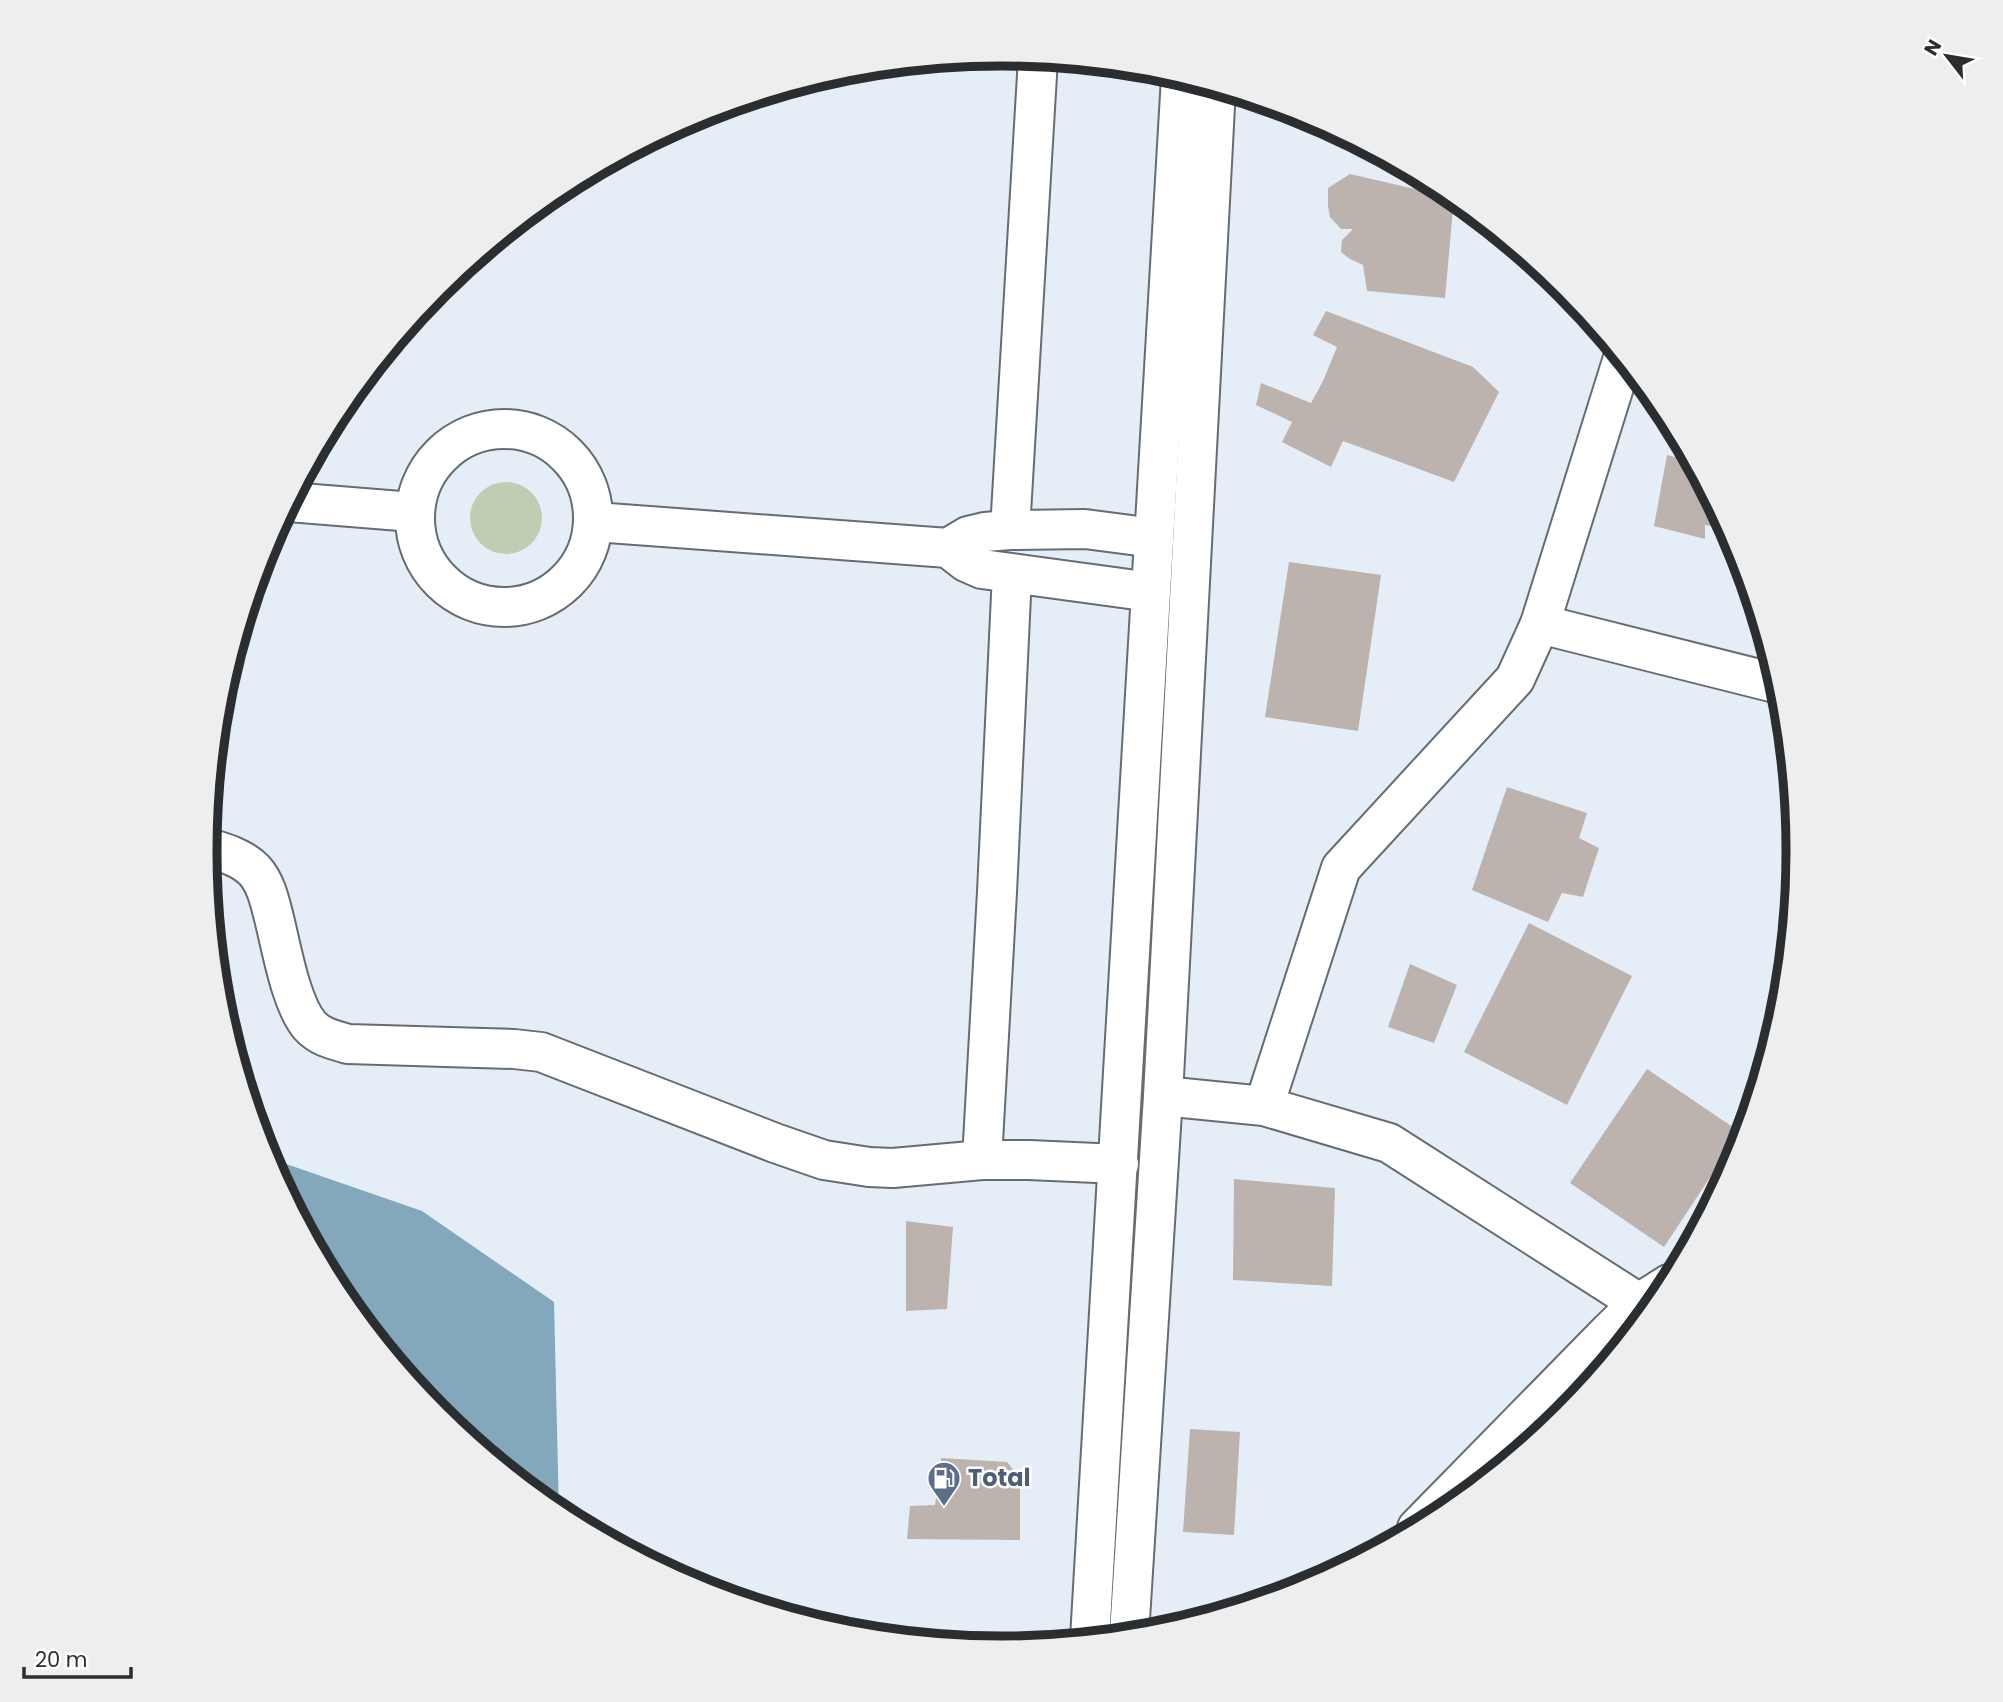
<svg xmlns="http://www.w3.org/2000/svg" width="2003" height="1702" font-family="Poppins,sans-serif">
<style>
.green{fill:#c0cdb3}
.water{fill:#83a7bb}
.building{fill:#bdb3ae}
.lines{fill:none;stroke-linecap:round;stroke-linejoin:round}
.street-casing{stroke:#656d73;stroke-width:42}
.highway-casing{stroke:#656d73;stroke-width:42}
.street{stroke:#fff;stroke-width:38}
.highway{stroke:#fff;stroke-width:38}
.labels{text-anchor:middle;stroke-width:5;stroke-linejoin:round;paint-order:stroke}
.service-label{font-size:24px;font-weight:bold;fill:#4e5e75;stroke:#fff;text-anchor:start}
.rim{fill:none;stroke:#2b2e31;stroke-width:9}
</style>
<rect width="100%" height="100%" fill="#e5eef6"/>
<circle class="green" cx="506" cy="518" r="36"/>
<path class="water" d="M266 1157 422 1211 554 1302 559 1514 438 1414 339 1293Z"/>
<g class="building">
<path d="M1350 174 1454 198 1445 298 1367 291 1363 265 1350 259 1341 252 1342 240 1353 229H1341L1330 217 1328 206V188Z"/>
<path d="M1326 311 1473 367 1499 392 1454 482 1343 441 1331 467 1282 442 1292 422 1256 405 1261 383 1311 403 1323 381 1337 347 1313 335Z"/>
<path d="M1667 455 1692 461 1737 545 1718 542 1723 528 1705 525V539L1654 526Z"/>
<path d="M1289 562 1381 575 1358 731 1265 717Z"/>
<path d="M1507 787 1587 813 1579 838 1599 848 1583 897 1562 893 1548 922 1472 890Z"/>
<path d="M1529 923 1632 976 1567 1105 1464 1052Z"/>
<path d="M1410 964 1457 985 1434 1043 1388 1027Z"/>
<path d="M1647 1069 1740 1132 1664 1247 1570 1183Z"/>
<path d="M1234 1179 1335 1188 1332 1286 1233 1280Z"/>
<path d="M906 1221 953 1227 947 1309 906 1311Z"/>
<path d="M1190 1429 1240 1432 1234 1535 1183 1532Z"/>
<path d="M941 1458 1007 1462 1020 1478V1540L907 1539 910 1506 935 1505Z"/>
</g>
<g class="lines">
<defs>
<g id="street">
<circle cx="504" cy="518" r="89"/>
<path d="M289 502 413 512"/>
<path d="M595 522 948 548 968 536 985 532 1010 530 1085 529 1154 538"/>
<path d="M1010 530 1038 58"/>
<path d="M948 548 966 562 982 569 1151 592"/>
<path d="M1540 624 1779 684"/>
<path d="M205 847C222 852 241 857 254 870 265 882 269 898 273 914 281 944 290 1003 310 1026 320 1037 334 1040 348 1044L514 1049 541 1052 775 1143 824 1160 869 1167 893 1168 982 1160 997 892 1012 574"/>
<path d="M1163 1096 1264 1106 1389 1143 1639 1303"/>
<path d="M1264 1106 1341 868 1515 679 1540 624 1623 358"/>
<path d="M982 1160H1029L1119 1164"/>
<path d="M1417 1528 1610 1331 1639 1303 1669 1284"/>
</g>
<g id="highway">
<path d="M1129 1635 1163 1096 1216 87"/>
<path d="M1090 1639 1181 77"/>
</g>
</defs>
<use href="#street" class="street-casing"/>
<use href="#highway" class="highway-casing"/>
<use href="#street" class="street"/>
<use href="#highway" class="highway"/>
</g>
<defs>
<symbol id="fuel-pin" viewBox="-11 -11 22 30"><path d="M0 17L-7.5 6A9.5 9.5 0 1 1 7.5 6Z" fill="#5c6f8a" stroke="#fff"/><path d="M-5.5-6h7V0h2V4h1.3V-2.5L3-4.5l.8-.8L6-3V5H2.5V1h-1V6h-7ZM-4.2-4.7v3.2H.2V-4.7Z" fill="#fff"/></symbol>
</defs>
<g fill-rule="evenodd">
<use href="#fuel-pin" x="925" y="1459" width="38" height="52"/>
</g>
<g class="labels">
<g class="service-label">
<text x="968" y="1486">Total</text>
</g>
</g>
<path d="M0 0H2003V1702H0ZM1001 66H1002A784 784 0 0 1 1786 850V852A784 784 0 0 1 1002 1636H1001A784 784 0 0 1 217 852V850A784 784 0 0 1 1001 66Z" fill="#eeeeef" fill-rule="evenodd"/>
<path class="rim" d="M1001 66H1002A784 784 0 0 1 1786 850V852A784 784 0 0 1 1002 1636H1001A784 784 0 0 1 217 852V850A784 784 0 0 1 1001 66Z"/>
<g transform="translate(1947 56) rotate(301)" stroke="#ffffff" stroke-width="5" paint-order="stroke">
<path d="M0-5L12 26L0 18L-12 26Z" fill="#2b2e31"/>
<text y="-10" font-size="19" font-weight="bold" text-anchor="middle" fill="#2b2e31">N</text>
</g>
<path d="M24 1667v10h107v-10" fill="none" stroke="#2b2e31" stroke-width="3.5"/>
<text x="35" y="1667" font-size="21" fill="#2b2e31" stroke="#ffffff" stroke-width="5" paint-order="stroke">20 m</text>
</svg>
